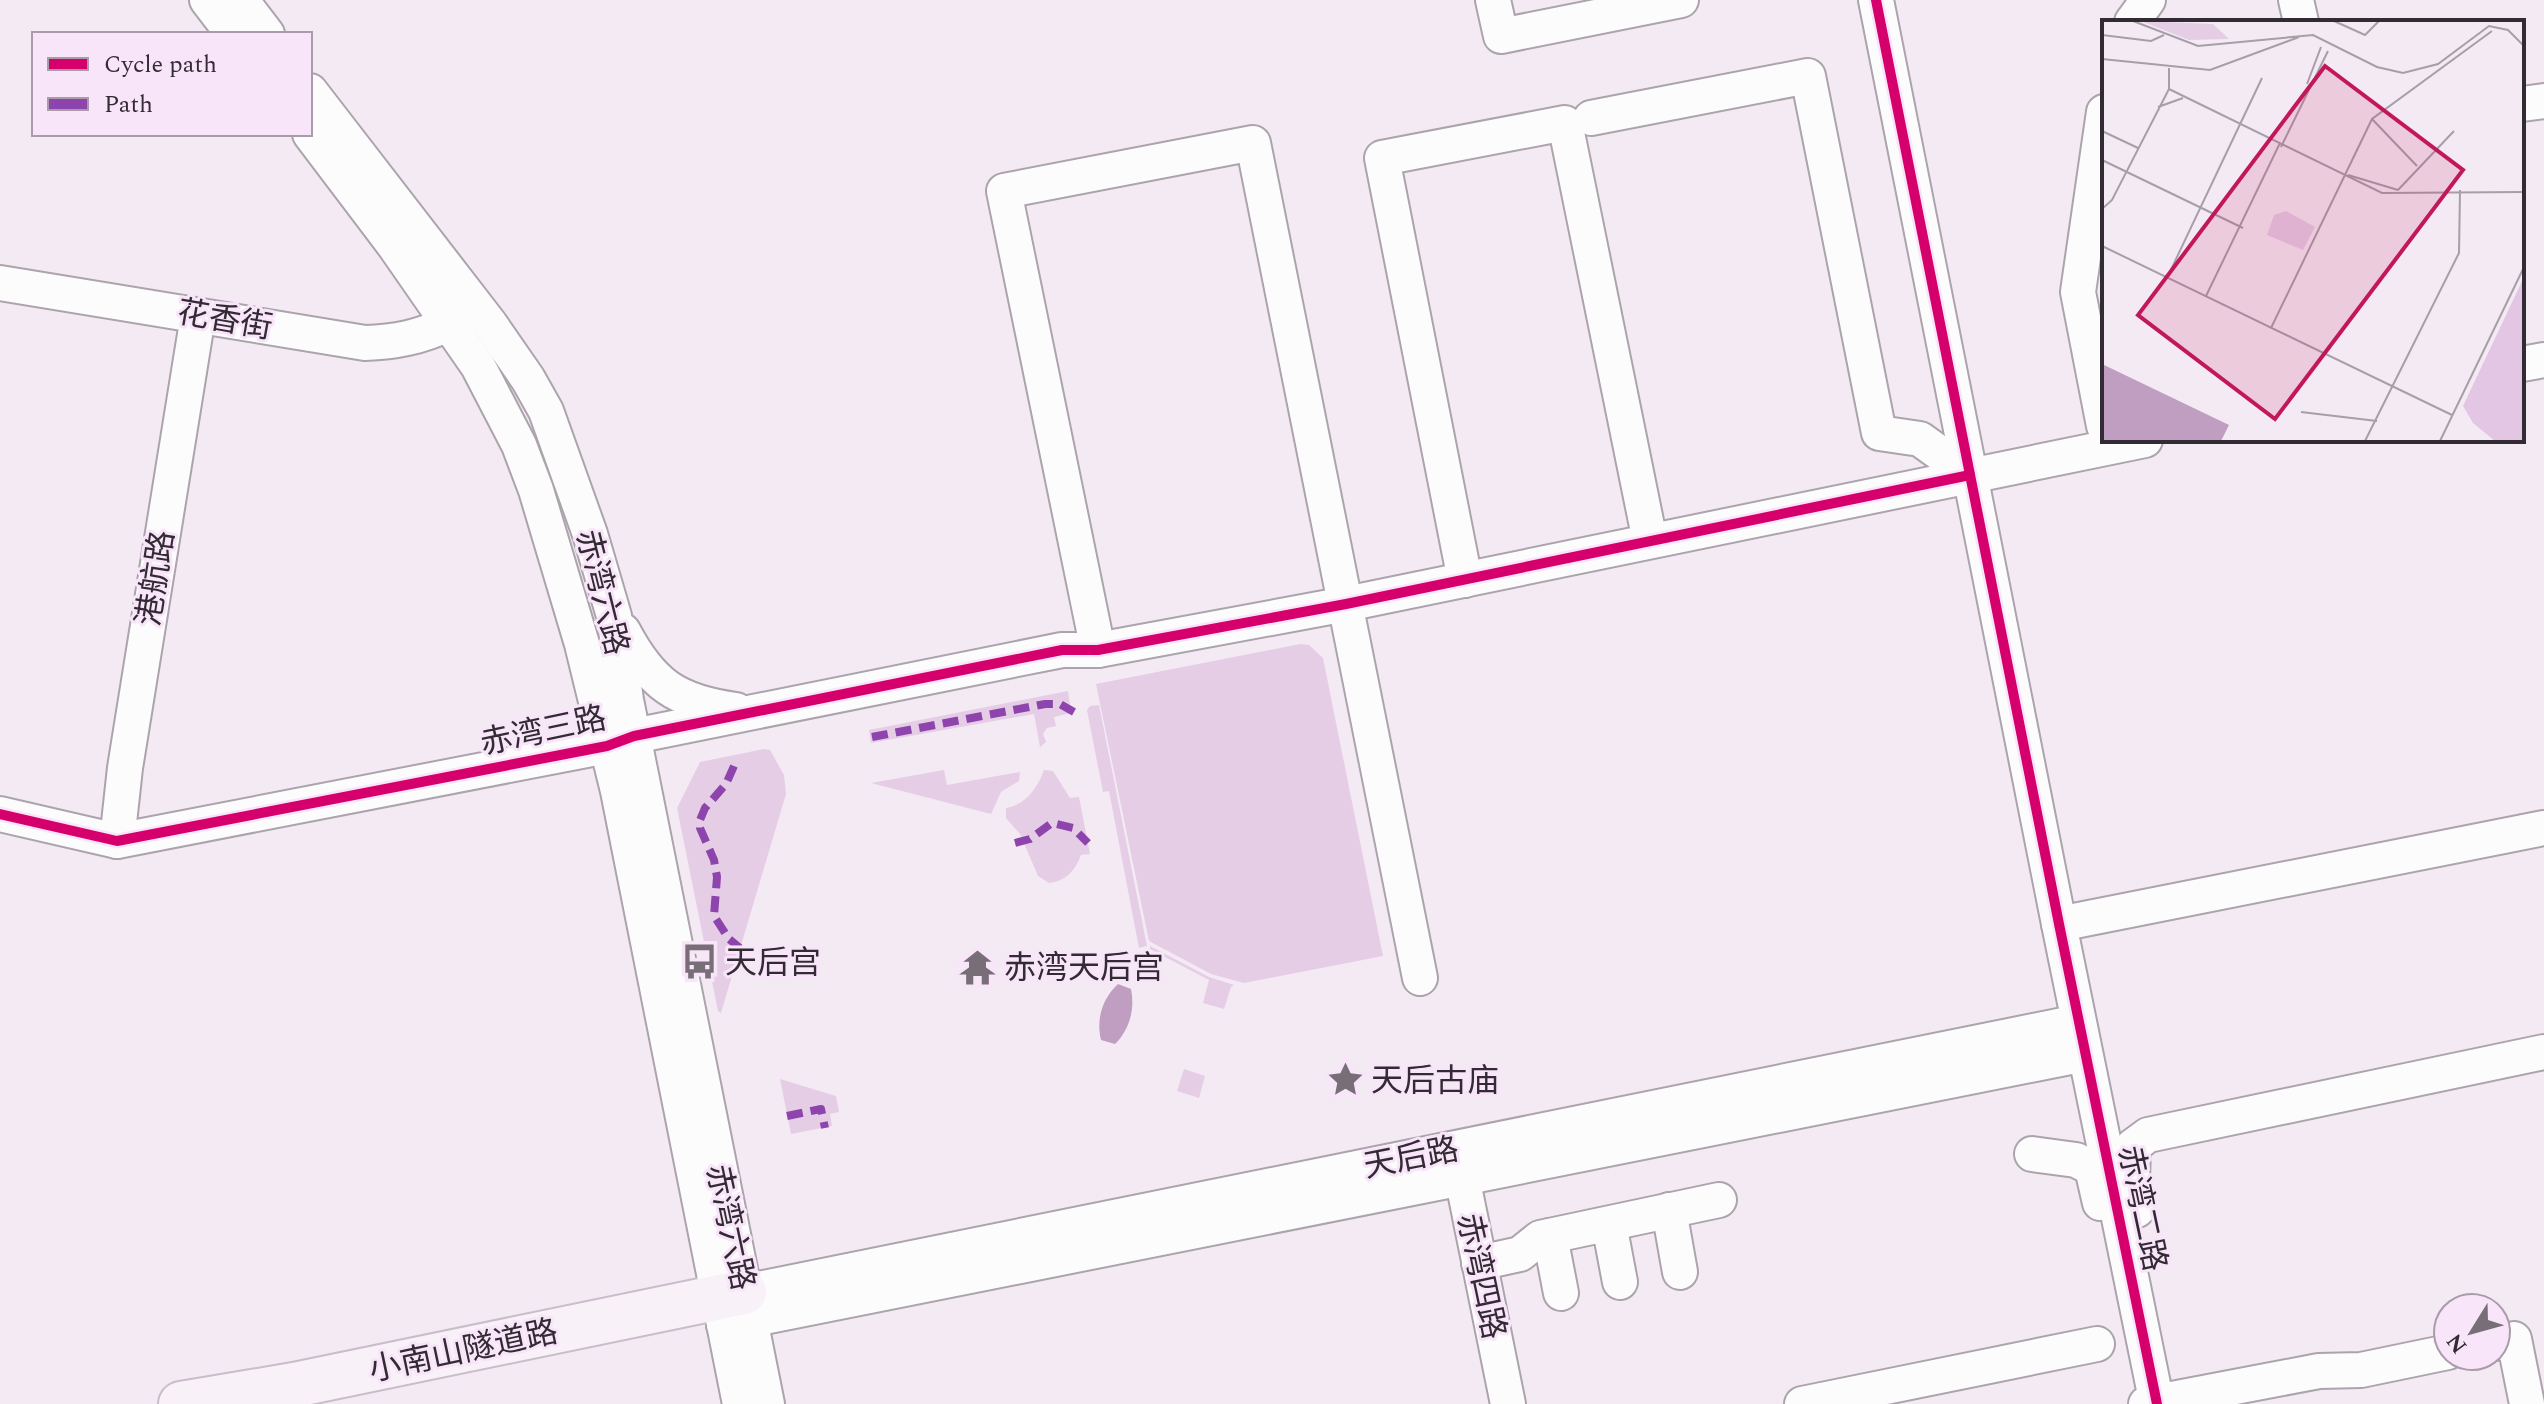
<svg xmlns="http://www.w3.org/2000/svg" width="2544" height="1404" font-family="Spectral,'Noto Sans SC',serif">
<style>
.green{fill:#e5cde6}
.water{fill:#c09ec1}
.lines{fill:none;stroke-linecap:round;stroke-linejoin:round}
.minor-casing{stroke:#aca4ac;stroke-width:38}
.major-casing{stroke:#cabdca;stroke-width:48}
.minor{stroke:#fdfcfd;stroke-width:34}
.major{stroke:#f8f2f8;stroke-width:44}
.quiet{stroke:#8e44ad;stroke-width:8;stroke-dasharray:16 8;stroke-linecap:butt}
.cycleway-casing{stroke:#f9e5f9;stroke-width:15}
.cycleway{stroke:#d6006c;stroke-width:10}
.labels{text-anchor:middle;stroke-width:6;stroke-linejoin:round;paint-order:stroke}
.street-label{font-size:32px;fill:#332b33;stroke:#f9e5f9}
.poi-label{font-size:32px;fill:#332b33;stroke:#f9e5f9;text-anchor:start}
.inset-road{fill:none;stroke:#a79ea7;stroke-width:2}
.view{fill:#c2185b;fill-opacity:0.15;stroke:#c2185b;stroke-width:4}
.inset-edge{fill:none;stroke:#332b33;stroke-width:4}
</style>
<rect width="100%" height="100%" fill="#f4eaf4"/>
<g class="green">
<path d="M1300 644 1309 645 1323 658 1383 956 1244 983 1211 974 1149 941 1096 684Z"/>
<path d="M1068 691 1071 713 1054 717 1056 726 1047 728 1043 734 1046 742 1040 747 1034 714 871 743 869 730Z"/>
<path d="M1099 705 1147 946 1139 948 1109 791 1103 792 1087 710 1090 706Z"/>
<path d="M764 749 770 750 784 775 786 794 721 1013 718 1011 677 808 700 762Z"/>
<path d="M944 770 947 785 1020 772 1019 781 1001 792 991 814 871 783Z"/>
<path d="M1044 770 1053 771 1070 798 1079 797 1090 854 1081 855C1075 871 1066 881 1049 883L1038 876 1020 834 1006 818V808C1026 805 1038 787 1044 770Z"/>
<path d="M1150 946 1209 977 1234 985 1231 987 1224 1009 1203 1003 1209 980 1150 949Z"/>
<path d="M1184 1069 1205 1076 1199 1098 1177 1091Z"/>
<path d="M780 1079 836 1096 839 1112 830 1114 832 1126 791 1134Z"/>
</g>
<path class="water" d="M1118 984 1131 989C1135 1009 1130 1029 1115 1044L1101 1040C1096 1019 1102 999 1118 984Z"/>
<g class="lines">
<defs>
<g id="minor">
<path d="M207 0 233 34"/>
<path d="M241 0 267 34"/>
<path d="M1493 0 1501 36 1681 0"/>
<path d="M1876 0 2059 924 2157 1404"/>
<path d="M2296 0 2301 22"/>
<path d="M2132 22 2148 0"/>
<path d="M310 91 490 324 528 379 546 411 590 534 614 616 626 700 767 1404"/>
<path d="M2522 104 2544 101"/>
<path d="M2104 112 2078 292 2104 426"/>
<path d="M1591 118 1808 76 1879 433 1920 439 1970 475"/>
<path d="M310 134 394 245 478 366 519 445 536 490 582 644 618 791 740 1404"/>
<path d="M0 283 365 343C396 342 420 337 448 324"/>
<path d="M2522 364 2544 360"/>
<path d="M1465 580 1382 158 1565 123 1650 541"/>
<path d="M623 631C651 684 676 702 736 710"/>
<path d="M1098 650 1004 191 1253 143 1420 978"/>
<path d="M0 814 117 841 607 746 634 736 1062 650H1098L1346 604 2145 440"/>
<path d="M117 841 125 768 198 316"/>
<path d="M2059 924 2544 828"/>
<path d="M2032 1154 2076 1160 2092 1168 2100 1203"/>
<path d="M1458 1157 1508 1404"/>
<path d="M1669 1210 1680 1272"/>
<path d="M2137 1210 2132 1182 2133 1146 2148 1135 2544 1052"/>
<path d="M1609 1224 1620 1282"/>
<path d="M1550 1236 1561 1293"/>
<path d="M1479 1263 1520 1254 1540 1238 1719 1200"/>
<path d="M744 1292 2078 1022"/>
<path d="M724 1325 2085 1054"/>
<path d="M2496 1343 2514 1339 2527 1404"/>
<path d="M1802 1404 2097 1344"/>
<path d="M2146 1404 2319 1371 2361 1370 2448 1352"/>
</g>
<path id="major" d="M181 1404 294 1385 744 1292"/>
</defs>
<use href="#minor" class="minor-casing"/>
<use href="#major" class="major-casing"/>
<use href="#minor" class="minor"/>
<use href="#major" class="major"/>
<g class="quiet">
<path d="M872 737 1045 704H1060L1074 712"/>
<path d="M734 766 726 784 705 808 700 820V828L714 860 717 877 714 916 729 939 740 948"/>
<path d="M1015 843 1030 839 1052 823 1073 828 1088 843"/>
<path d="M787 1116 821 1109 825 1128"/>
</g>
<defs>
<g id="cycleway">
<path d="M1876 0 2059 924 2157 1404"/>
<path d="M0 814 117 841 607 746 634 736 1062 650H1098L1346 604 1970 475"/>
</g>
</defs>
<use href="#cycleway" class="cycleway-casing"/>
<use href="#cycleway" class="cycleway"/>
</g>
<defs>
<symbol id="bus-bare" viewBox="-9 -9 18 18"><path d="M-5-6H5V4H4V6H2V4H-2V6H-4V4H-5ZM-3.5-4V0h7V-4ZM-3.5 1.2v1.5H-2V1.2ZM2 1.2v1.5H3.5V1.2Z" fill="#776e77" stroke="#f9e5f9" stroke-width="2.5" paint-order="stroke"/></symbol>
<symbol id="temple-bare" viewBox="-9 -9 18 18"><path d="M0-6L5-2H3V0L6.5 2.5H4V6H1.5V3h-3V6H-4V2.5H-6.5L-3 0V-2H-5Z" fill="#776e77" stroke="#f9e5f9" stroke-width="2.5" paint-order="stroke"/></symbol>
<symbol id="sight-bare" viewBox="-9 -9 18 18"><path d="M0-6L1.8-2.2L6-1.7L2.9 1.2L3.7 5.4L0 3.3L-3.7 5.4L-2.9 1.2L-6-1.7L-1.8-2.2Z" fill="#776e77" stroke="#f9e5f9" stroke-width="2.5" paint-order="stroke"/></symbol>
</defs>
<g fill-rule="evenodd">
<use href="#bus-bare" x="674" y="936" width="51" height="51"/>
<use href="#temple-bare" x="952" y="942" width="51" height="51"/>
<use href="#sight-bare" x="1320" y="1054" width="51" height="51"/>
</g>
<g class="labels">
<g class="street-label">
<text transform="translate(225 319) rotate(10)" y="11">花香街</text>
<text transform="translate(155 578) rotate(-81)" y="11">港航路</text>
<text transform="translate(603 592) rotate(76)" y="11">赤湾六路</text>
<text transform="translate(543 730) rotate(-12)" y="11">赤湾三路</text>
<text transform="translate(1411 1157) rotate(-11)" y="11">天后路</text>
<text transform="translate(2143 1208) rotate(78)" y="11">赤湾二路</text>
<text transform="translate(731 1227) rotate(78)" y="11">赤湾六路</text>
<text transform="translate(1482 1276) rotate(78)" y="11">赤湾四路</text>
<text transform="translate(463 1350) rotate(-12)" y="11">小南山隧道路</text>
</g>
<g class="poi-label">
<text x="725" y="973">天后宫</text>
<text x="1004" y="978">赤湾天后宫</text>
<text x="1371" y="1091">天后古庙</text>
</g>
</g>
<g transform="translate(2102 20)">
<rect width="422" height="422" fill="#f4eaf4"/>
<path d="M39 1 111 4 127 19 87 20ZM184 191 213 207 201 230 165 215 172 195Z" fill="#e5cde6"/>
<path d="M422 257V421H393L371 403 361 386Z" fill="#e3c5e4"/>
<path d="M0 344 127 405 119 421H0Z" fill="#c09ec1"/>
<path class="inset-road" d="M31 1 96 26 211 15 275 47 301 53 336 44 387 6 406 10 422 26M232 1 263 15 277 1M0 15 49 21 62 15M0 39 108 50 197 17M205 64 219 27M67 69 280 173 422 172M56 87 81 78M270 99 315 146M0 111 36 128M179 127 226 31M0 140 141 208M246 155 296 170M296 170 352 111M0 189 10 180 67 69V48M0 226 350 395M65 258 160 58M104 276 178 123M169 308 270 99 390 11M199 392 275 401M263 421 357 233 358 170M338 421 422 247"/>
<path class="view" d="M223 46 361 150 173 399 36 295Z"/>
<rect width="422" height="422" class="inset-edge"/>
</g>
<rect x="32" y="32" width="280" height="104" fill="#f9e5f9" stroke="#aa9baa" stroke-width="2"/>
<rect x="48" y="58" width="40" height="12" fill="#d6006c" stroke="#aa9baa" stroke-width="2"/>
<text x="104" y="72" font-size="24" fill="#332b33">Cycle path</text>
<rect x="48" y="98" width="40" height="12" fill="#8e44ad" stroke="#aa9baa" stroke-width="2"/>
<text x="104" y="112" font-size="24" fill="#332b33">Path</text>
<g transform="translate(2472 1332) rotate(233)"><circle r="38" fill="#f9e5f9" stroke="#aa9baa" stroke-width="2"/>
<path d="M0-6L14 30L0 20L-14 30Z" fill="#776e77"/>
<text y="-12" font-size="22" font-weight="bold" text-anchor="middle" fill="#332b33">N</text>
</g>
</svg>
